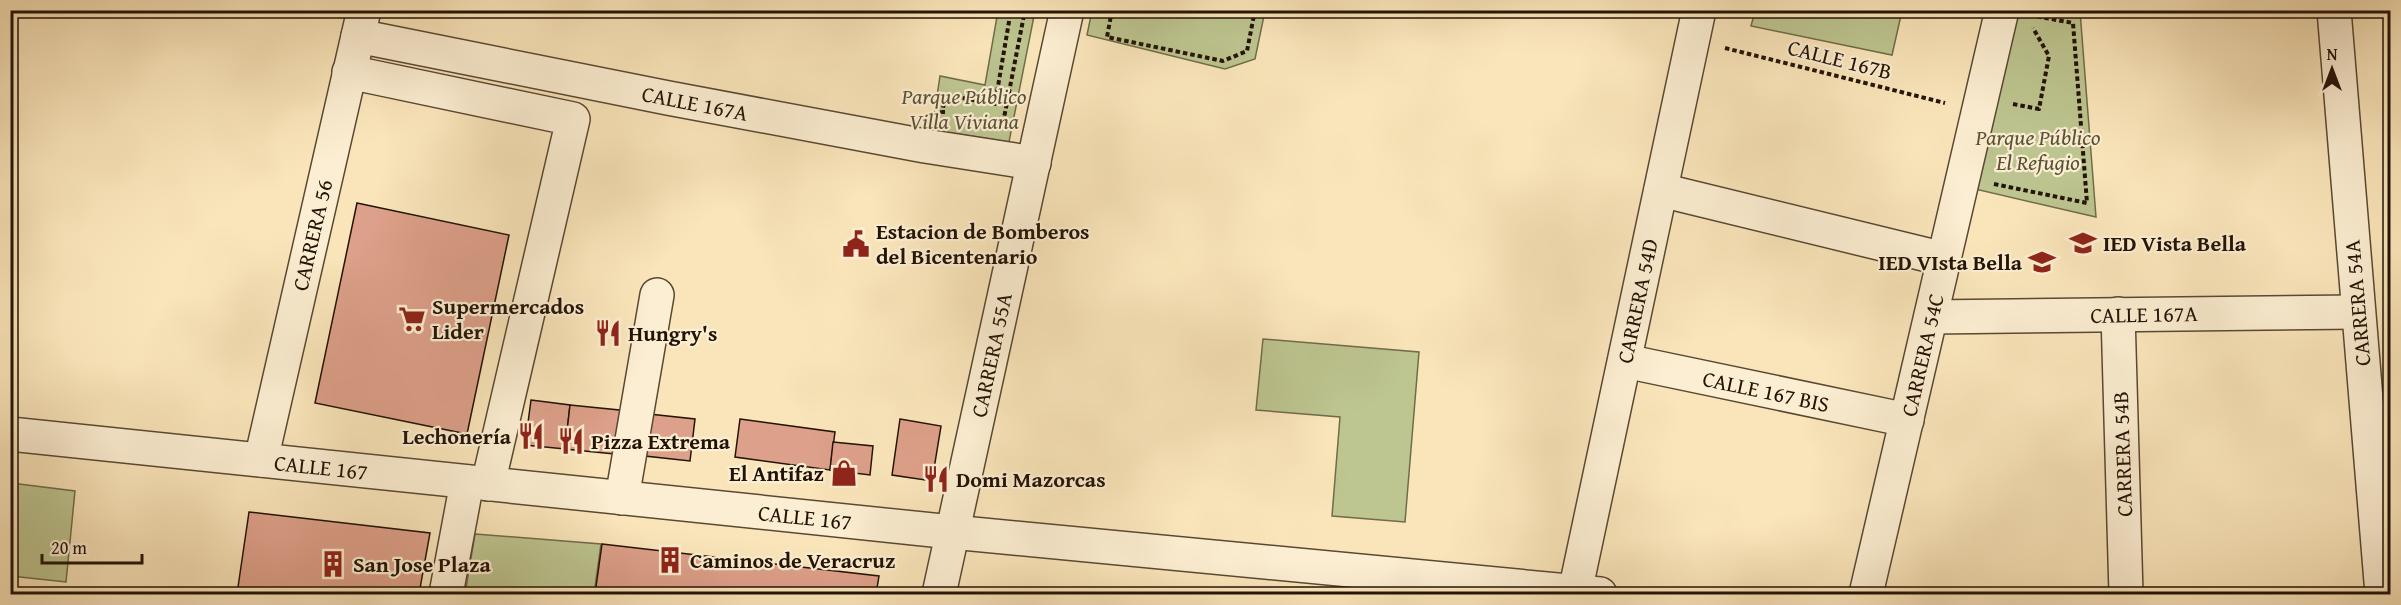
<svg xmlns="http://www.w3.org/2000/svg" width="2401" height="605" font-family="'Gentium Book Plus',serif">
<style>
.green{fill:#bdc590;stroke:#706c4b;stroke-width:1.5}
.building{fill:#dda08a;stroke:#231306;stroke-width:1.5}
.lines{fill:none;stroke-linecap:round;stroke-linejoin:round}
.minor-casing{stroke:#594833;stroke-width:36}
.path{stroke:#231306;stroke-width:4;stroke-dasharray:4.5 3;stroke-linecap:butt}
.minor{stroke:#fceed2;stroke-width:33}
.labels{text-anchor:middle;stroke-width:4.5;stroke-linejoin:round;paint-order:stroke}
.street-label{font-size:22px;fill:#231306;stroke:#fceed2}
.park-label{font-size:22px;font-style:italic;fill:#595136;stroke:#fceed2}
.poi-label{font-size:22px;font-weight:bold;fill:#231306;stroke:#fceed2;text-anchor:start}
</style>
<rect width="100%" height="100%" fill="#fae5ba"/>
<filter id="stains"><feTurbulence type="fractalNoise" baseFrequency=".00333" numOctaves="4"/><feColorMatrix values="0 0 0 0 .2 0 0 0 0 .09 0 0 0 0 .02 0 0 0 .5 -.17"/></filter>
<radialGradient id="worn" r=".72"><stop offset=".6" stop-color="#630" stop-opacity="0"/><stop offset="1" stop-color="#630" stop-opacity=".3"/></radialGradient>
<g class="green">
<path d="M998 11H1035L1009 142 932 130 940 76 985 85Z"/>
<path d="M1092 11V10L1265 11 1255 59 1225 69 1087 35Z"/>
<path d="M1755 11V10L1902 11 1892 55 1751 26Z"/>
<path d="M2018 11H2080L2096 217 1975 189Z"/>
<path d="M1263 339 1419 352 1405 522 1332 516 1340 417 1256 410Z"/>
<path d="M11 483 75 491 66 582 11 576Z"/>
<path d="M475 534 601 544 594 594H465Z"/>
</g>
<g class="building">
<path d="M357 203 509 235 467 434 315 403Z"/>
<path d="M531 400 570 405 565 449 525 445Z"/>
<path d="M570 405 629 411 624 455 565 449Z"/>
<path d="M649 414 695 419 690 461 645 456Z"/>
<path d="M740 419 835 432 830 470 735 457Z"/>
<path d="M900 419 941 426 932 481 892 475Z"/>
<path d="M833 442 873 446 870 475 830 470Z"/>
<path d="M249 512 430 533 419 594H237Z"/>
<path d="M602 544 879 576 876 594H595Z"/>
<path d="M950 588 1000 593V594H950Z"/>
</g>
<g class="lines">
<defs>
<g id="minor">
<path d="M2334 10 2382 594"/>
<path d="M358 36 668 98 925 146 1034 163"/>
<path d="M349 72 573 119 488 484"/>
<path d="M1661 190 1944 259"/>
<path d="M2118 314 2126 594"/>
<path d="M1931 317 2357 312"/>
<path d="M1625 361 1907 420"/>
<path d="M10 434 952 532 1600 594"/>
<path d="M261 460 364 10"/>
<path d="M622 498 657 295"/>
<path d="M1575 592 1699 10"/>
<path d="M446 594 467 482"/>
<path d="M939 594 1067 10"/>
<path d="M1866 594 2002 10"/>
</g>
</defs>
<use href="#minor" class="minor-casing"/>
<g class="path">
<path d="M1112 10 1107 37 1223 61 1247 51 1255 10"/>
<path d="M1725 48 1945 103"/>
<path d="M2013 104 2039 109 2049 56 2033 28"/>
<path d="M945 112H942L946 95 995 104 1011 10"/>
<path d="M1003 123 1025 10"/>
<path d="M1994 184 2087 203 2073 23 2035 16"/>
</g>
<use href="#minor" class="minor"/>
</g>
<defs>
<symbol id="school-bare" viewBox="-9 -9 18 18"><path d="M0-5L7-2L0 1L-7-2ZM-4 1L0 2.5L4 1V4Q0 6-4 4Z" fill="#8f2418" stroke="#fceed2" stroke-width="2.5" paint-order="stroke"/></symbol>
<symbol id="civic-bare" viewBox="-9 -9 18 18"><path d="M-.6-6.5H3V-4.5H.6V-3L4-1V1h2V6H-6V1h2V-1L-.6-3ZM-1.2 2.5V6h2.4V2.5Z" fill="#8f2418" stroke="#fceed2" stroke-width="2.5" paint-order="stroke"/></symbol>
<symbol id="supermarket-bare" viewBox="-9 -9 18 18"><path d="M-6-5.5h2.5l.6 2H6L4.5 2H-2.5L-4.4-4H-6ZM-1.5 3.2a1.3 1.3 0 1 0 .1 0ZM3 3.2a1.3 1.3 0 1 0 .1 0Z" fill="#8f2418" stroke="#fceed2" stroke-width="2.5" paint-order="stroke"/></symbol>
<symbol id="restaurant-bare" viewBox="-9 -9 18 18"><path d="M-5-6h1v4h1v-4h1v4h1v-4h1v5L-1.5 .5V6h-2V.5L-5-1ZM5-6V6H3V1.5H1.5Q1.5-4 5-6Z" fill="#8f2418" stroke="#fceed2" stroke-width="2.5" paint-order="stroke"/></symbol>
<symbol id="shop-bare" viewBox="-9 -9 18 18"><path d="M-5-2.5h2.3a2.7 3.5 0 0 1 5.4 0H5L5.5 6h-11ZM-1.5-2.5h3a1.5 2.3 0 0 0-3 0Z" fill="#8f2418" stroke="#fceed2" stroke-width="2.5" paint-order="stroke"/></symbol>
<symbol id="building-bare" viewBox="-9 -9 18 18"><path d="M-4-6H4V6H1V3H-1V6H-4ZM-2.5-4.3h1.7v1.8h-1.7ZM.8-4.3h1.7v1.8H.8ZM-2.5-1h1.7V.8h-1.7ZM.8-1h1.7V.8H.8Z" fill="#8f2418" stroke="#fceed2" stroke-width="2.5" paint-order="stroke"/></symbol>
</defs>
<g fill-rule="evenodd">
<use href="#school-bare" x="2064" y="224" width="38" height="38"/>
<use href="#civic-bare" x="837" y="225" width="38" height="38"/>
<use href="#school-bare" x="2023" y="243" width="38" height="38"/>
<use href="#supermarket-bare" x="393" y="300" width="38" height="38"/>
<use href="#restaurant-bare" x="589" y="314" width="38" height="38"/>
<use href="#restaurant-bare" x="512" y="417" width="38" height="38"/>
<use href="#restaurant-bare" x="552" y="422" width="38" height="38"/>
<use href="#shop-bare" x="825" y="454" width="38" height="38"/>
<use href="#restaurant-bare" x="917" y="460" width="38" height="38"/>
<use href="#building-bare" x="651" y="541" width="38" height="38"/>
<use href="#building-bare" x="314" y="545" width="38" height="38"/>
</g>
<g class="labels">
<g class="street-label">
<text transform="translate(1840 59) rotate(14)" y="8">CALLE 167B</text>
<text transform="translate(695 103) rotate(11)" y="8">CALLE 167A</text>
<text transform="translate(312 235) rotate(-77)" y="8">CARRERA 56</text>
<text transform="translate(1637 301) rotate(-78)" y="8">CARRERA 54D</text>
<text transform="translate(2357 303) rotate(-95)" y="8">CARRERA 54A</text>
<text transform="translate(2144 314) rotate(-1)" y="8">CALLE 167A</text>
<text transform="translate(991 355) rotate(-78)" y="8">CARRERA 55A</text>
<text transform="translate(1922 355) rotate(-77)" y="8">CARRERA 54C</text>
<text transform="translate(1766 391) rotate(12)" y="8">CALLE 167 BIS</text>
<text transform="translate(2122 454) rotate(-92)" y="8">CARRERA 54B</text>
<text transform="translate(321 467) rotate(6)" y="8">CALLE 167</text>
<text transform="translate(805 517) rotate(6)" y="8">CALLE 167</text>
</g>
<g class="park-label">
<text x="964" y="104">Parque Público<tspan x="964" dy="25">Villa Viviana</tspan></text>
<text x="2038" y="145">Parque Público<tspan x="2038" dy="25">El Refugio</tspan></text>
</g>
<g class="poi-label">
<text x="876" y="239">Estacion de Bomberos<tspan x="876" dy="25">del Bicentenario</tspan></text>
<text x="2103" y="251">IED Vista Bella</text>
<text x="2022" y="270" text-anchor="end">IED VIsta Bella</text>
<text x="432" y="314">Supermercados<tspan x="432" dy="25">Lider</tspan></text>
<text x="628" y="341">Hungry's</text>
<text x="511" y="444" text-anchor="end">Lechonería</text>
<text x="591" y="449">Pizza Extrema</text>
<text x="824" y="481" text-anchor="end">El Antifaz</text>
<text x="956" y="487">Domi Mazorcas</text>
<text x="690" y="568">Caminos de Veracruz</text>
<text x="353" y="572">San Jose Plaza</text>
</g>
</g>
<rect width="2401" height="605" fill="none" stroke="#fae5ba" stroke-width="36"/>
<rect x="12" y="12" width="2377" height="581" fill="none" stroke="#231306" stroke-width="3"/>
<rect x="18" y="18" width="2365" height="569" fill="none" stroke="#231306" stroke-width="1.5"/>
<g transform="translate(2332 69)" stroke="#fceed2" stroke-width="4.5" paint-order="stroke">
<path d="M0-4.5L10 22L0 15L-10 22Z" fill="#231306"/>
<text y="-9" font-size="16" font-weight="bold" text-anchor="middle" fill="#231306">N</text>
</g>
<path d="M42 554v9h100v-9" fill="none" stroke="#231306" stroke-width="3"/>
<text x="51" y="554" font-size="18" fill="#231306" stroke="#fceed2" stroke-width="4.5" paint-order="stroke">20 m</text>
<rect width="100%" height="100%" filter="url(#stains)"/>
<rect width="100%" height="100%" fill="url(#worn)"/>
</svg>
